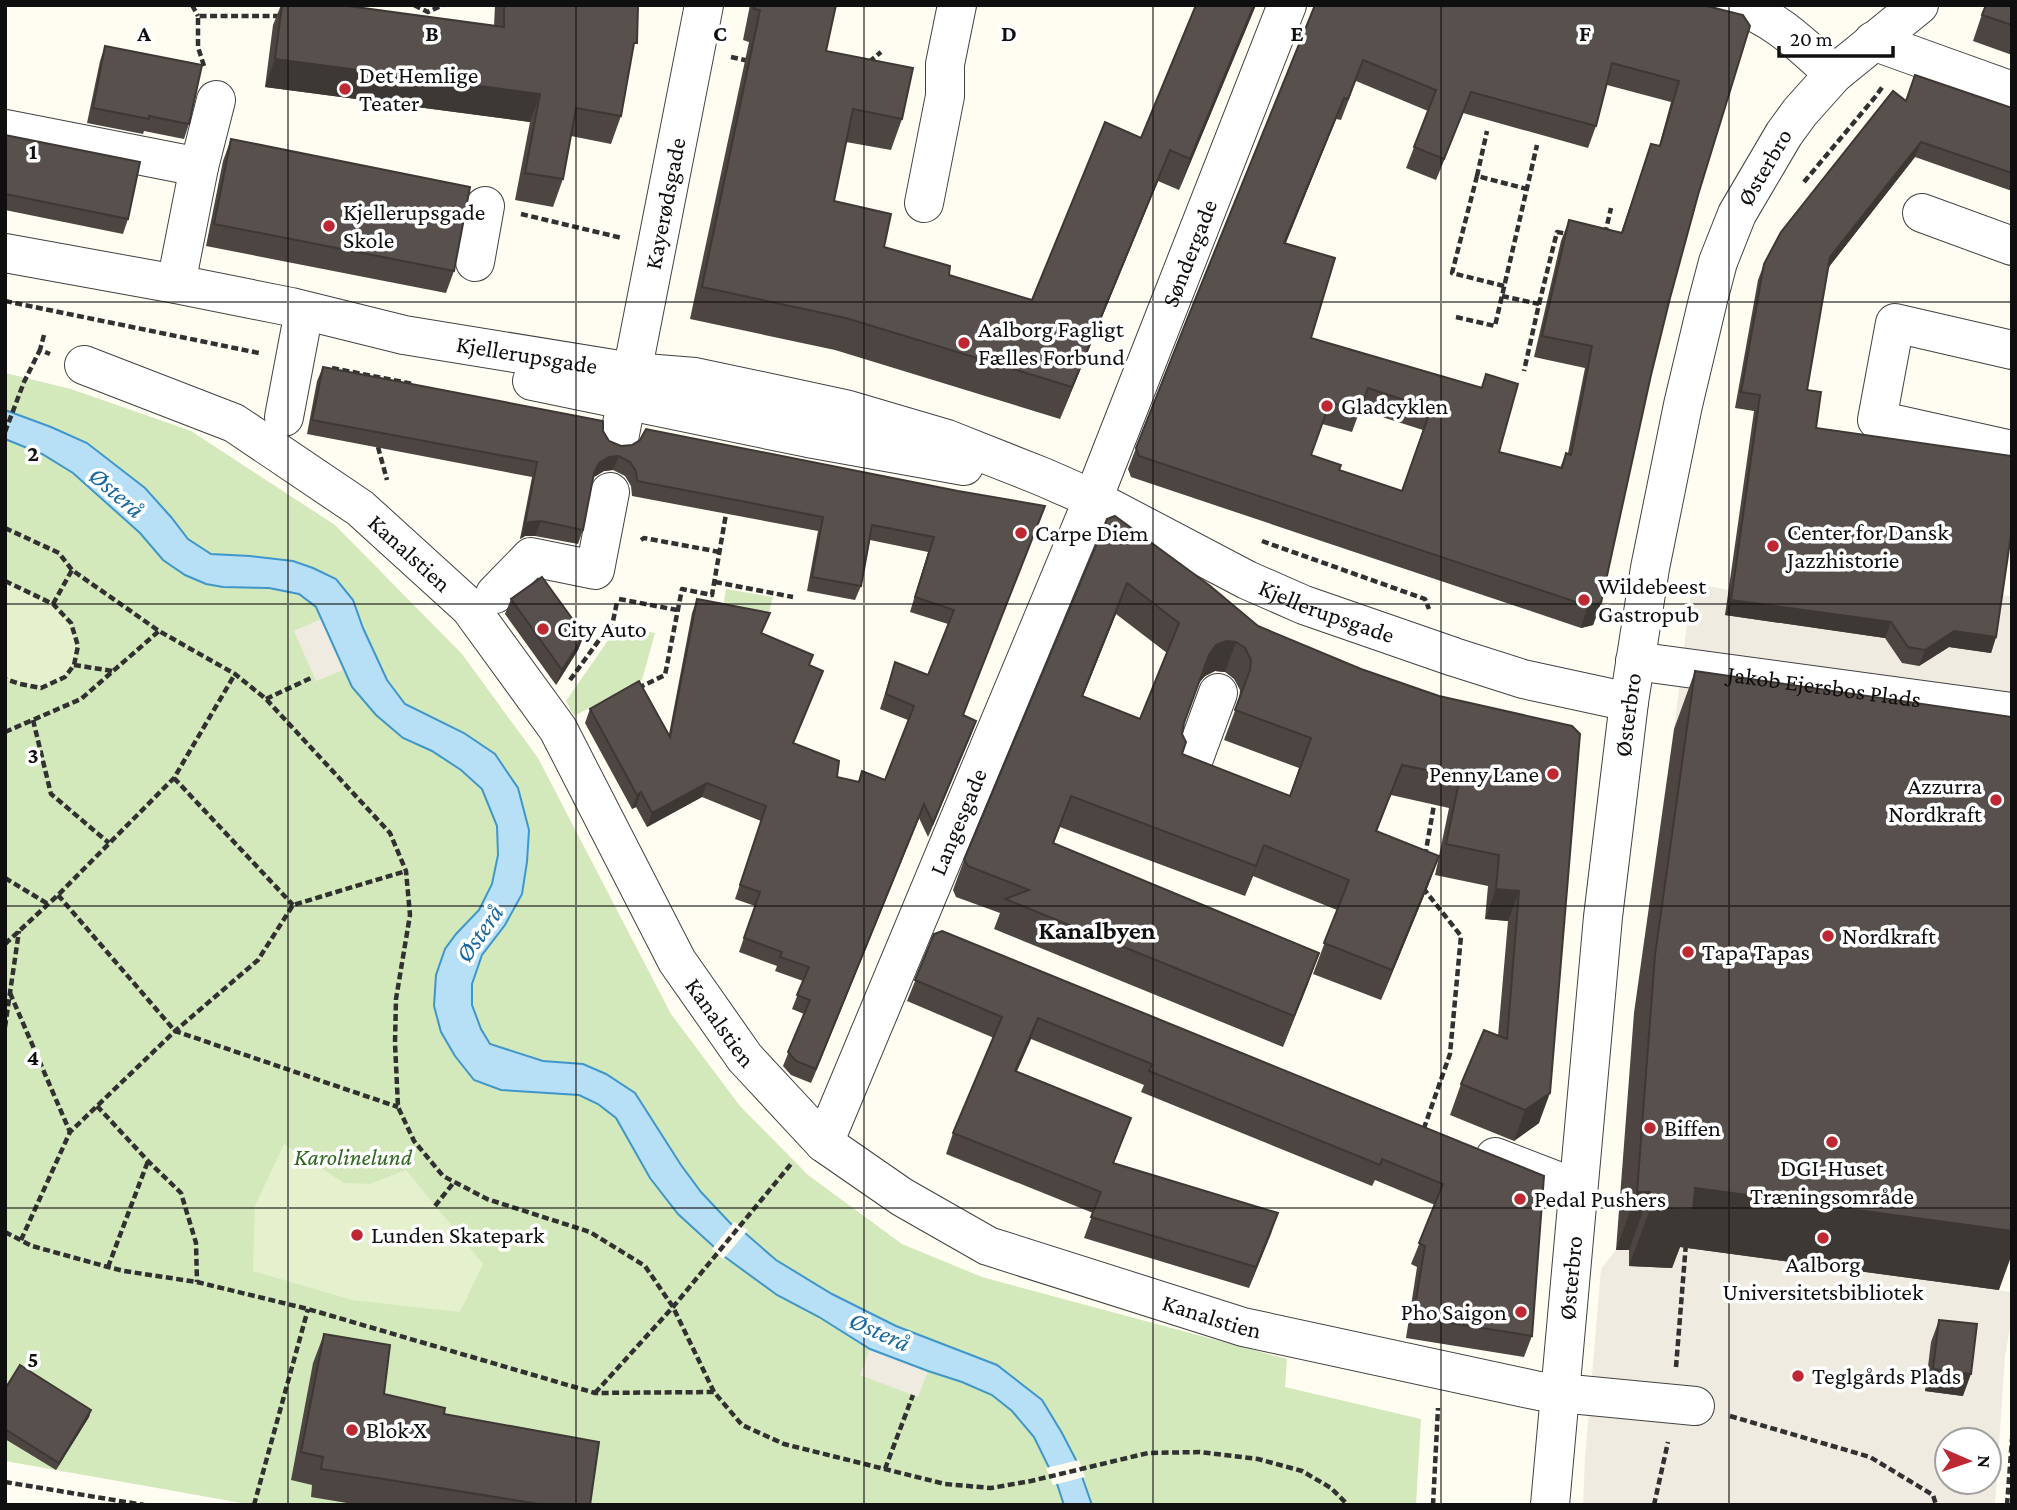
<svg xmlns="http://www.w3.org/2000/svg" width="2017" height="1510" font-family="'Crimson Pro',serif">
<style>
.green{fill:#d4e9bb}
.pitch{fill:#e5f1cd}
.plaza{fill:#f0ebe0;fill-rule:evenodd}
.water{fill:#b7dff5;stroke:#3f96cb;stroke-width:2}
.pier{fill:#fffcf2}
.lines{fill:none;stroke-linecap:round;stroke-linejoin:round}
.minor-casing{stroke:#424242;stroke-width:40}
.path{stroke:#313131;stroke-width:4.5;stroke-dasharray:7 3.5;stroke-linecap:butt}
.minor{stroke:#fff;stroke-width:38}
.wall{fill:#4c4541;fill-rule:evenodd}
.shaded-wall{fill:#3e3835}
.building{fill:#58504c;stroke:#3e3835;stroke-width:2;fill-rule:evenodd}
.grid{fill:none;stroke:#0f0f0f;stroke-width:2;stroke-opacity:0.55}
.poi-dot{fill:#be2832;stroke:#fff;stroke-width:2.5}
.labels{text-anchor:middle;stroke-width:7;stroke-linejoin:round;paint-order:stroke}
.poi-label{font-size:24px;fill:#0f0f0f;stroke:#fff;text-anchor:start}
.street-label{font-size:24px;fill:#0f0f0f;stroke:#fff}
.park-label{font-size:24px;font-style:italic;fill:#306720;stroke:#fff}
.water-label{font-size:26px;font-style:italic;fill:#1968a0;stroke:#fff}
.neighbourhood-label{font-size:26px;font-weight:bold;fill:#0f0f0f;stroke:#fff}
.grid-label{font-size:23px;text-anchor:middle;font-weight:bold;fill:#0f0f0f;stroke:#fff;stroke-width:7;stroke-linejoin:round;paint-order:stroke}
</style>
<rect width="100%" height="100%" fill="#fffcf2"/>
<g class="green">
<path d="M5 373 71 389 191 431 335 525 462 654 538 758 671 1014 740 1106 808 1175 902 1244 982 1277 1287 1359 1285 1387 1421 1419 1416 1505H253L5 1461Z"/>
<path d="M726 589 773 597 765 627 721 619Z"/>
<path d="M618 626 655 633 642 680 574 716 566 701Z"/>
</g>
<g class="pitch">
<path d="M5 581 53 604 71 623 78 646 74 665 65 677 41 688 20 684 5 679Z"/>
<path d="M284 1144 344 1183 370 1184 406 1170 483 1264 460 1312 352 1300 253 1271 255 1206Z"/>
</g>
<g class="plaza">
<path d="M1692 583 1729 590 1725 615 1895 639 1902 663 1919 666 1931 658 1999 594 2012 597V778L1674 729Z"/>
<path d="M321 619 343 670 316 681 294 631Z"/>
<path d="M1676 1227 1697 1249 2012 1292V1317L2005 1356 1995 1505H1583L1585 1458 1601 1269 1616 1250H1629ZM1947 1440H1989V1482H1947Z"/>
<path d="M870 1349 928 1371 918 1397 860 1375Z"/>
</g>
<path class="water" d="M5 410 51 427 87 443 145 488 171 517 188 539 211 554 250 556 293 561 313 568 336 579 353 600 363 628 387 680 405 704 464 733 495 754 518 788 529 830 527 862 522 894 505 925 482 955 472 984V1005L481 1029 490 1044 543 1061 583 1064 606 1074 635 1093 681 1165 701 1192 732 1225 745 1233 776 1260 832 1294 896 1326 997 1365 1042 1400 1062 1433 1076 1460 1092 1505H1064L1057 1484 1034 1437 1012 1411 992 1395 962 1382 928 1371 870 1349 819 1317 777 1295 725 1257 678 1214 650 1178 616 1118 598 1104 579 1095 501 1090 474 1080 455 1056 441 1032 434 1006 436 975 445 949 456 934 479 910 492 884 498 855 497 826 482 789 461 770 432 751 403 738 376 715 352 687 316 607 299 594 269 588 223 587 206 584 185 575 163 560 140 533 73 473 42 454 5 439Z"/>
<g class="pier">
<path d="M734 1222 748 1230 723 1259 712 1249Z"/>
<path d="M1079 1460 1085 1477 1053 1485 1046 1468Z"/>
</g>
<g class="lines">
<defs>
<g id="minor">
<path d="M1735 5C1774 16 1804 47 1834 74"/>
<path d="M1873 41 2012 91"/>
<path d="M5 129 199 167 216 100"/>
<path d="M924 203 945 96V64L957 5"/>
<path d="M1922 213 2012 246"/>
<path id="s1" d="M5 253 176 284 291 307 404 335 632 372 695 377 845 409 947 439 1043 477 1093 499 1247 580 1304 605 1454 657 1523 679 1629 702"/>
<path d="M475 262 485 206"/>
<path d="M176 284 199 167"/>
<path d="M2012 350 1895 323 1877 420 2012 450"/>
<path id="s2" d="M84 365 234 423 360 508 470 608 558 729 677 961 745 1058 824 1143 902 1197 988 1246 1243 1327 1539 1391 1695 1406"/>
<path d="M532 381 808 438 964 466"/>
<path d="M284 417 304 311"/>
<path id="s3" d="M619 439 704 5"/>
<path d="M495 594 531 557 595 570 610 492"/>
<path id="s4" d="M1635 661 2012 712"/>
<path d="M1193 761 1218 693"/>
<path id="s5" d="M824 1143 1093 499 1287 5"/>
<path d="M1495 1157 1578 1189"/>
<path id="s6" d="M1550 1505 1603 917 1629 702 1650 568 1683 405 1708 300 1718 262 1737 214 1784 134 1800 112 1834 74 1919 5"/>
</g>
</defs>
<use href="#minor" class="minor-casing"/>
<g class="path">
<path d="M192 5 198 16"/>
<path d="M414 5 428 12 443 5"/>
<path d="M731 57 749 61"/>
<path d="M869 62 881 52"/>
<path d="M204 66 198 47V16H281"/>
<path d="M1477 176 1487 131"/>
<path d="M1804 182 1876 96 1883 86"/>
<path d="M521 214 622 238"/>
<path d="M1605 234 1611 208"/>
<path d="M1504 286 1452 273 1477 176 1527 189"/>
<path d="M1502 296 1539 304 1524 371"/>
<path d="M5 301 259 353"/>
<path d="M1539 304 1557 232 1568 234"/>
<path d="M1456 317 1495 326 1537 145"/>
<path d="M44 335 40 350 50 354"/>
<path d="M332 368 413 384"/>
<path d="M5 432 24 382 40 350"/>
<path d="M378 447 387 480"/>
<path d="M5 528 59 553 72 570 159 631 235 674 266 699 390 833 406 871 410 915 396 999 395 1043 398 1107 414 1141 443 1176 487 1199 590 1232 645 1266 673 1307 714 1392 742 1425 784 1444 945 1484 991 1488 1031 1481 1148 1453 1200 1452 1258 1459 1302 1471 1331 1488 1348 1505"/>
<path d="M641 540 644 538 720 552"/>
<path d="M1262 541 1425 599 1429 609"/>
<path d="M5 581 53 604 71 623 78 646 74 665 65 677 41 688 20 684 5 679"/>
<path d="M715 582 793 597"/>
<path d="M619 599 677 610"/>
<path d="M53 604 72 570"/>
<path d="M74 665 113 671"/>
<path d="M570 680 613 621 617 602"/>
<path d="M638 688 665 675 682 589 712 595 726 514"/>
<path d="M266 699 313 677"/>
<path d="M33 720 51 794 109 843"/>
<path d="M5 732 81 699 159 631"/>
<path d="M174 778 293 905"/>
<path d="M1425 856 1434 805"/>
<path d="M5 878 48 904"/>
<path d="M1423 888 1461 936 1450 1054 1424 1128"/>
<path d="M58 895 175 1031 398 1107"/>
<path d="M5 944 58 895 174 778 235 674"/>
<path d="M10 993 70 1132"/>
<path d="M5 1027 19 931"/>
<path d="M97 1106 148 1161 181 1193 196 1243 197 1282"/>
<path d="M435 1206 454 1182"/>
<path d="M5 1232 32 1246 108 1267 124 1271 197 1282 308 1309 595 1393 714 1392"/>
<path d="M21 1240 70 1132 175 1031 258 960 293 905 406 871"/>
<path d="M108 1267 148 1161"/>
<path d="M1676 1367 1686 1243"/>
<path d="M595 1393 673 1307 791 1164"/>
<path d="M1730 1416 1870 1457 1933 1495 1936 1505"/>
<path d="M885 1469 913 1395"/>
<path d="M5 1482 144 1505"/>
<path d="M254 1505 308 1309"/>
<path d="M1433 1505 1438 1408"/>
<path d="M1654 1505 1668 1442"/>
<path d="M2007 1505 2012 1439"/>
</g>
<use href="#minor" class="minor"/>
</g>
<g class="wall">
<path d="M281 5H341L494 26 495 5H638L631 59 621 116 611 144 571 136 563 179 553 207 515 200 530 122 265 87 273 25Z"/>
<path d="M750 5H836L826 51 902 119 891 150 846 142 834 201 884 247 949 275 1032 300 1141 138 1196 5H1256L1179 190 1158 181 1060 419 835 350 690 319 749 42 743 40Z"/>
<path d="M1315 5H1703L1698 195 1670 298 1651 375 1601 603 1593 625 1581 628 1131 477 1128 469 1136 448ZM1356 81 1428 111 1406 168 1436 180 1463 113 1588 148 1596 126 1607 85 1671 102 1659 146 1651 144 1621 233 1569 220 1561 241 1534 357 1585 368 1568 453H1566L1560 468 1499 452 1486 374 1481 387 1311 338 1285 244 1336 119 1341 120ZM1360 410 1423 430 1402 491 1339 470 1311 455 1322 424 1352 432Z"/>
<path d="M1985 5H2012V55L1973 41Z"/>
<path d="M105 46 189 124 184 139 144 131 143 134 87 123 100 61Z"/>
<path d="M1906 101 2012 108V191L1915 157 1828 268 1807 390 1816 428 2012 456V545H2009L1996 637 1991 653 1949 647 1919 666 1902 663 1885 638 1725 615 1754 411 1735 408 1758 280 1764 264Z"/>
<path d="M5 135 128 219 123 234 5 210Z"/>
<path d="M231 139 454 271 446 293 206 246 223 161Z"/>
<path d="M323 367 603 431 609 441 621 446 958 491 963 715 976 721 928 837 919 818 811 1083 791 1075 783 1066 804 1014 792 1009 803 981 775 971 777 966 739 952 755 906 735 899 761 821 702 797 647 827 636 807 632 809 585 723 590 709 669 734 692 613 697 599 762 633 809 665 823 671 793 743 837 777 858 782 862 771 885 780 908 720 880 709 895 662 928 675 948 624 910 612 928 552 870 540 861 586 855 600 807 591 818 531 632 496 631 486 625 476 613 470 604 471 594 477 593 480 583 530 578 544 535 536H525L520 539 532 477 307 434 317 381Z"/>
<path d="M1107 519 1258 626 1361 669 1439 696 1572 726 1539 1123 1514 1141 1450 1115 1461 1084 1498 1036 1508 921 1485 919 1488 886 1435 875 1439 857 1428 886 1381 1000 1313 974 1337 910 1253 876 1245 896 1060 827 1054 843 1319 953 1283 1047 994 929 1000 913 956 897 953 890 964 860ZM1116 614 1167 653 1140 719 1083 696ZM1215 671 1225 672 1234 679 1240 690 1239 700 1224 740 1299 768 1290 796 1182 754 1183 724 1197 685 1205 676ZM1391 795 1449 808 1439 856 1377 831Z"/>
<path d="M511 599 584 635 578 650 556 685 505 614Z"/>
<path d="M1695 671 1999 1290 1680 1247 1672 1268 1629 1266V1250H1616L1634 1013 1674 729Z"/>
<path d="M934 934 1544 1176 1532 1336 1524 1357 1406 1338 1417 1267 1411 1264 1435 1205 1375 1180 1372 1186 1141 1092 1144 1085 1031 1039 1016 1072 1131 1118 1114 1163 1278 1213 1249 1288 1084 1238 1093 1213 946 1154 953 1133 994 1038 907 1001Z"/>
<path d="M1939 1320 1963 1396 1925 1391 1931 1342Z"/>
<path d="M324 1334 384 1394 444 1414 590 1505H359L311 1497 312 1485 291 1480 313 1363Z"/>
<path d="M5 1389 91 1410 89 1417 56 1470 5 1439Z"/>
</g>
<g class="shaded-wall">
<path d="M1254 5H1256L1179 190 1190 159Z"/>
<path d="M275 59 540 94 530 122 265 87Z"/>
<path d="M1471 92 1463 113 1436 180 1444 159Z"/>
<path d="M1344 98 1336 119 1277 265 1284 243Z"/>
<path d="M1921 142 1915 157 1825 272 1830 257Z"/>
<path d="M1170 150 1158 181 1060 419 1072 387Z"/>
<path d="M619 456 613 470 604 471 594 477 589 487 599 463 609 457Z"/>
<path d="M541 521 535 536H525L520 539 525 524 530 522Z"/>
<path d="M1127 583 1116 614 1071 726 1082 696Z"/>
<path d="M1731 600 1891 622 1885 638 1725 615Z"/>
<path d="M1601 603 1593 625 1581 628 1588 606Z"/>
<path d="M1954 631 1996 637 1991 653 1949 647 1919 666 1925 650Z"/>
<path d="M584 635 578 650 556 685 562 670Z"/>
<path d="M1226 641 1236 642 1225 672 1215 671 1205 676 1197 685 1209 655 1216 645Z"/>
<path d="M976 721 971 735 928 837 933 823Z"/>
<path d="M707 783 702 797 647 827 652 813Z"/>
<path d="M641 792 636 807 632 809 637 795Z"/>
<path d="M924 804 919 818 811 1083 816 1069Z"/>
<path d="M1264 845 1253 876 1245 896 1256 866Z"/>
<path d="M1439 856 1428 886 1381 1000 1392 970Z"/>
<path d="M1496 889 1519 891 1508 921 1485 919Z"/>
<path d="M1319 953 1308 984 1283 1047 1294 1016Z"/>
<path d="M1038 1018 1031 1039 1008 1092 1015 1071Z"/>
<path d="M1550 1093 1539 1123 1514 1141 1525 1110Z"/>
<path d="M1695 1188 2012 1231V1254L1999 1290 1680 1247 1672 1268 1629 1266 1650 1209Z"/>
<path d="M1637 1192H1650L1629 1250H1616Z"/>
<path d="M1278 1213 1271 1234 1249 1288 1256 1267Z"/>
<path d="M1933 1369 1971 1374 1963 1396 1925 1391Z"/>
<path d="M91 1410 89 1417 56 1470 59 1463Z"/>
</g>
<g class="building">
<path d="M282 5H341L504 27V5H638L637 43H634L621 116 576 108 563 179 525 173 540 94 275 59Z"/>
<path d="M755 5H836L826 51 913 68 902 119 853 109 834 201 891 214 884 247 950 266 949 275 1032 300 1105 122 1141 138 1196 5H1254L1190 159 1170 150 1072 387 846 318 702 287 760 10 754 9Z"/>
<path d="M1315 5H1703L1743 15 1750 26 1698 195 1670 298 1651 375 1601 603 1588 606 1139 456 1136 448 1186 322ZM1363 60 1436 90 1414 147 1444 159 1471 92 1596 126 1612 63 1679 81 1660 146 1651 144 1622 233 1569 220 1542 336 1592 346 1571 455 1566 453 1562 468 1499 452 1518 384 1486 374 1482 388 1311 338 1335 258 1284 243 1344 98 1348 99ZM1368 388 1431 409 1402 491 1339 470 1341 465 1311 455 1330 402 1360 411Z"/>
<path d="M1986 5H2012V25L1982 15Z"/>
<path d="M105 46 202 65 189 124 149 116V119L93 108Z"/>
<path d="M1915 75 2012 108V173L1921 142 1830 257 1807 390 1821 392 1816 428 2012 456V528L1996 637 1954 631 1925 650 1908 647 1891 622 1731 600 1760 395 1741 392 1764 264 1781 232 1893 91 1906 101Z"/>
<path d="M5 135 140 162 128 219 5 194Z"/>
<path d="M231 139 470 187 454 271 214 224Z"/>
<path d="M323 367 603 421V431L609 441 621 446 632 445 640 440 646 429 958 491 1045 506 963 715 976 721 933 823 924 804 816 1069 796 1061 788 1052 810 1000 797 995 809 967 780 957 782 952 744 938 760 892 740 885 766 806 707 783 652 813 641 792 637 795 590 709 639 681 670 737 697 599 770 613 761 633 813 655 809 665 823 671 793 743 839 761 837 777 859 782 862 771 885 780 914 706 886 694 895 662 928 675 954 610 915 597 934 537 872 525 861 586 812 577 823 517 637 481 636 471 630 462 619 456 609 457 599 463 594 473 583 530 541 521 530 522 525 524 537 462 312 420Z"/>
<path d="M1115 516 1209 585 1258 626 1361 669 1439 696 1572 726 1580 734 1550 1093 1525 1110 1461 1084 1484 1030 1507 1039 1519 891 1496 889 1499 855 1446 844 1460 777 1402 765 1376 831 1439 856 1392 970 1324 943 1349 880 1264 845 1256 866 1071 796 1053 843 1319 953 1294 1016 1005 899 1029 890 968 866 964 860 1107 519ZM1127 583 1179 623 1140 719 1082 696ZM1226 641 1236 642 1245 648 1251 660 1250 670 1235 710 1311 738 1290 796 1182 754 1186 742 1182 734 1184 723 1209 655 1216 645Z"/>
<path d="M542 577 584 635 562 670 511 599Z"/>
<path d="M1695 671 2012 717V1231L1695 1188 1693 1210 1650 1209V1192H1637L1655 955Z"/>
<path d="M942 931 1544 1176 1532 1336 1413 1317 1425 1246 1419 1243 1443 1184 1382 1159 1380 1165 1149 1071 1152 1064 1038 1018 1015 1071 1131 1118 1113 1163 1278 1213 1256 1267 1091 1217 1101 1192 953 1133 1002 1017 915 980 934 934Z"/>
<path d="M1939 1320 1977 1324 1971 1374 1933 1369Z"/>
<path d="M324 1334 390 1345 384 1394 445 1408 444 1414 599 1442 590 1505H545L321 1469 323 1457 301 1452Z"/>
<path d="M20 1365 91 1410 59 1463 5 1429V1389Z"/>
</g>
<path class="grid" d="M288 5V1505M576 5V1505M864 5V1505M1153 5V1505M1441 5V1505M1729 5V1505M5 302H2012M5 604H2012M5 906H2012M5 1208H2012"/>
<g class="poi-dot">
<circle cx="345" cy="89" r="7"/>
<circle cx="329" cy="226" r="7"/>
<circle cx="964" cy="343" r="7"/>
<circle cx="1327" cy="406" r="7"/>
<circle cx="1021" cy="533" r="7"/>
<circle cx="1773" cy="546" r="7"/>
<circle cx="1584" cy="600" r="7"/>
<circle cx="543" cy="629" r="7"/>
<circle cx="1553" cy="774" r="7"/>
<circle cx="1996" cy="800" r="7"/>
<circle cx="1828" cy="936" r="7"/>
<circle cx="1688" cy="952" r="7"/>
<circle cx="1650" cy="1128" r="7"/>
<circle cx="1832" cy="1142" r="7"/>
<circle cx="1520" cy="1199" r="7"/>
<circle cx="357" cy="1235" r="7"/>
<circle cx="1823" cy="1238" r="7"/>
<circle cx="1521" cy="1312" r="7"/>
<circle cx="1798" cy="1376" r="7"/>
<circle cx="352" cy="1430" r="7"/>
</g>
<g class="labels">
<g class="poi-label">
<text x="359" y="83">Det Hemlige<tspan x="359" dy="28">Teater</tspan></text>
<text x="343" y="220">Kjellerupsgade<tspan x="343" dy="28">Skole</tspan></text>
<text x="978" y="337">Aalborg Fagligt<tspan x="978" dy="28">Fælles Forbund</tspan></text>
<text x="1341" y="414">Gladcyklen</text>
<text x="1787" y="540">Center for Dansk<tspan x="1787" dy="28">Jazzhistorie</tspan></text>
<text x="1035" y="541">Carpe Diem</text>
<text x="1598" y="594">Wildebeest<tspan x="1598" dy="28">Gastropub</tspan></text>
<text x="557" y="637">City Auto</text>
<text x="1539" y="782" text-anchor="end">Penny Lane</text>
<text x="1982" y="794" text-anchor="end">Azzurra<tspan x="1982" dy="28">Nordkraft</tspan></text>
<text x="1842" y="944">Nordkraft</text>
<text x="1702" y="960">Tapa Tapas</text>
<text x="1664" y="1136">Biffen</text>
<text x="1832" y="1176" text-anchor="middle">DGI-Huset<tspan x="1832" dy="28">Træningsområde</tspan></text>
<text x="1534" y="1207">Pedal Pushers</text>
<text x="371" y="1243">Lunden Skatepark</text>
<text x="1823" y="1272" text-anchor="middle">Aalborg<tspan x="1823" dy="28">Universitetsbibliotek</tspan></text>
<text x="1507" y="1320" text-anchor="end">Pho Saigon</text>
<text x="1812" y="1384">Teglgårds Plads</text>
<text x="366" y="1438">Blok X</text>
</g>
<g class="street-label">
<text dy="8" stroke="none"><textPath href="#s6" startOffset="1362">Østerbro</textPath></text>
<text dy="8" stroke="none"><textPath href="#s3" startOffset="240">Kayerødsgade</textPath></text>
<text dy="8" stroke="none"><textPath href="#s5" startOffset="962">Søndergade</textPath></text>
<text dy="8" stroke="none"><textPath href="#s1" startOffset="532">Kjellerupsgade</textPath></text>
<text dy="8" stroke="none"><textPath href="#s2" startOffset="380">Kanalstien</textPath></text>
<text dy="8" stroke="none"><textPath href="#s1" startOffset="1379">Kjellerupsgade</textPath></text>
<text dy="8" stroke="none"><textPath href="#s4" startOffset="191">Jakob Ejersbos Plads</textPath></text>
<text dy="8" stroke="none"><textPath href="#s6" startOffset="794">Østerbro</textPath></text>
<text dy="8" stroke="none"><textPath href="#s5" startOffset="348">Langesgade</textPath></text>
<text dy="8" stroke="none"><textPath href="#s2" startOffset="947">Kanalstien</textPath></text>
<text dy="8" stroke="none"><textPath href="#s6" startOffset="228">Østerbro</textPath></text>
<text dy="8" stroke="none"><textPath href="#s2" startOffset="1535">Kanalstien</textPath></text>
</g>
<g class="park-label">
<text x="353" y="1165">Karolinelund</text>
</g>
<g class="water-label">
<text transform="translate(117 492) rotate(41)" y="9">Østerå</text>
<text transform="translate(479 933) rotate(-55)" y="9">Østerå</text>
<text transform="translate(880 1331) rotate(24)" y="9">Østerå</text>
</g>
<g class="neighbourhood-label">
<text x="1097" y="939">Kanalbyen</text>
</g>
</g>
<g class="grid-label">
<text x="144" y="41">A</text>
<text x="432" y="41">B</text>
<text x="720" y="41">C</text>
<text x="1009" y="41">D</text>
<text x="1297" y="41">E</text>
<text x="1585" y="41">F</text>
<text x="33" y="159">1</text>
<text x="33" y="461">2</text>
<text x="33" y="763">3</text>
<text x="33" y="1065">4</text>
<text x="33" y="1367">5</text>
</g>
<rect width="2017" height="1510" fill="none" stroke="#0f0f0f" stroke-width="14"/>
<g transform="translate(1968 1461) rotate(92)"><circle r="33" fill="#ffffff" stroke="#9f9f9f" stroke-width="2"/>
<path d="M0-5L12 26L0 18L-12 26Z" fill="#be2832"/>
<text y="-10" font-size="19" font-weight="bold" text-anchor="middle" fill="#0f0f0f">N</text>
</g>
<path d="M1779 46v10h114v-10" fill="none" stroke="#0f0f0f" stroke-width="3.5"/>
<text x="1790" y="46" font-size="21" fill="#0f0f0f" stroke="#ffffff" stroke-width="5" paint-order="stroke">20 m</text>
</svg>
